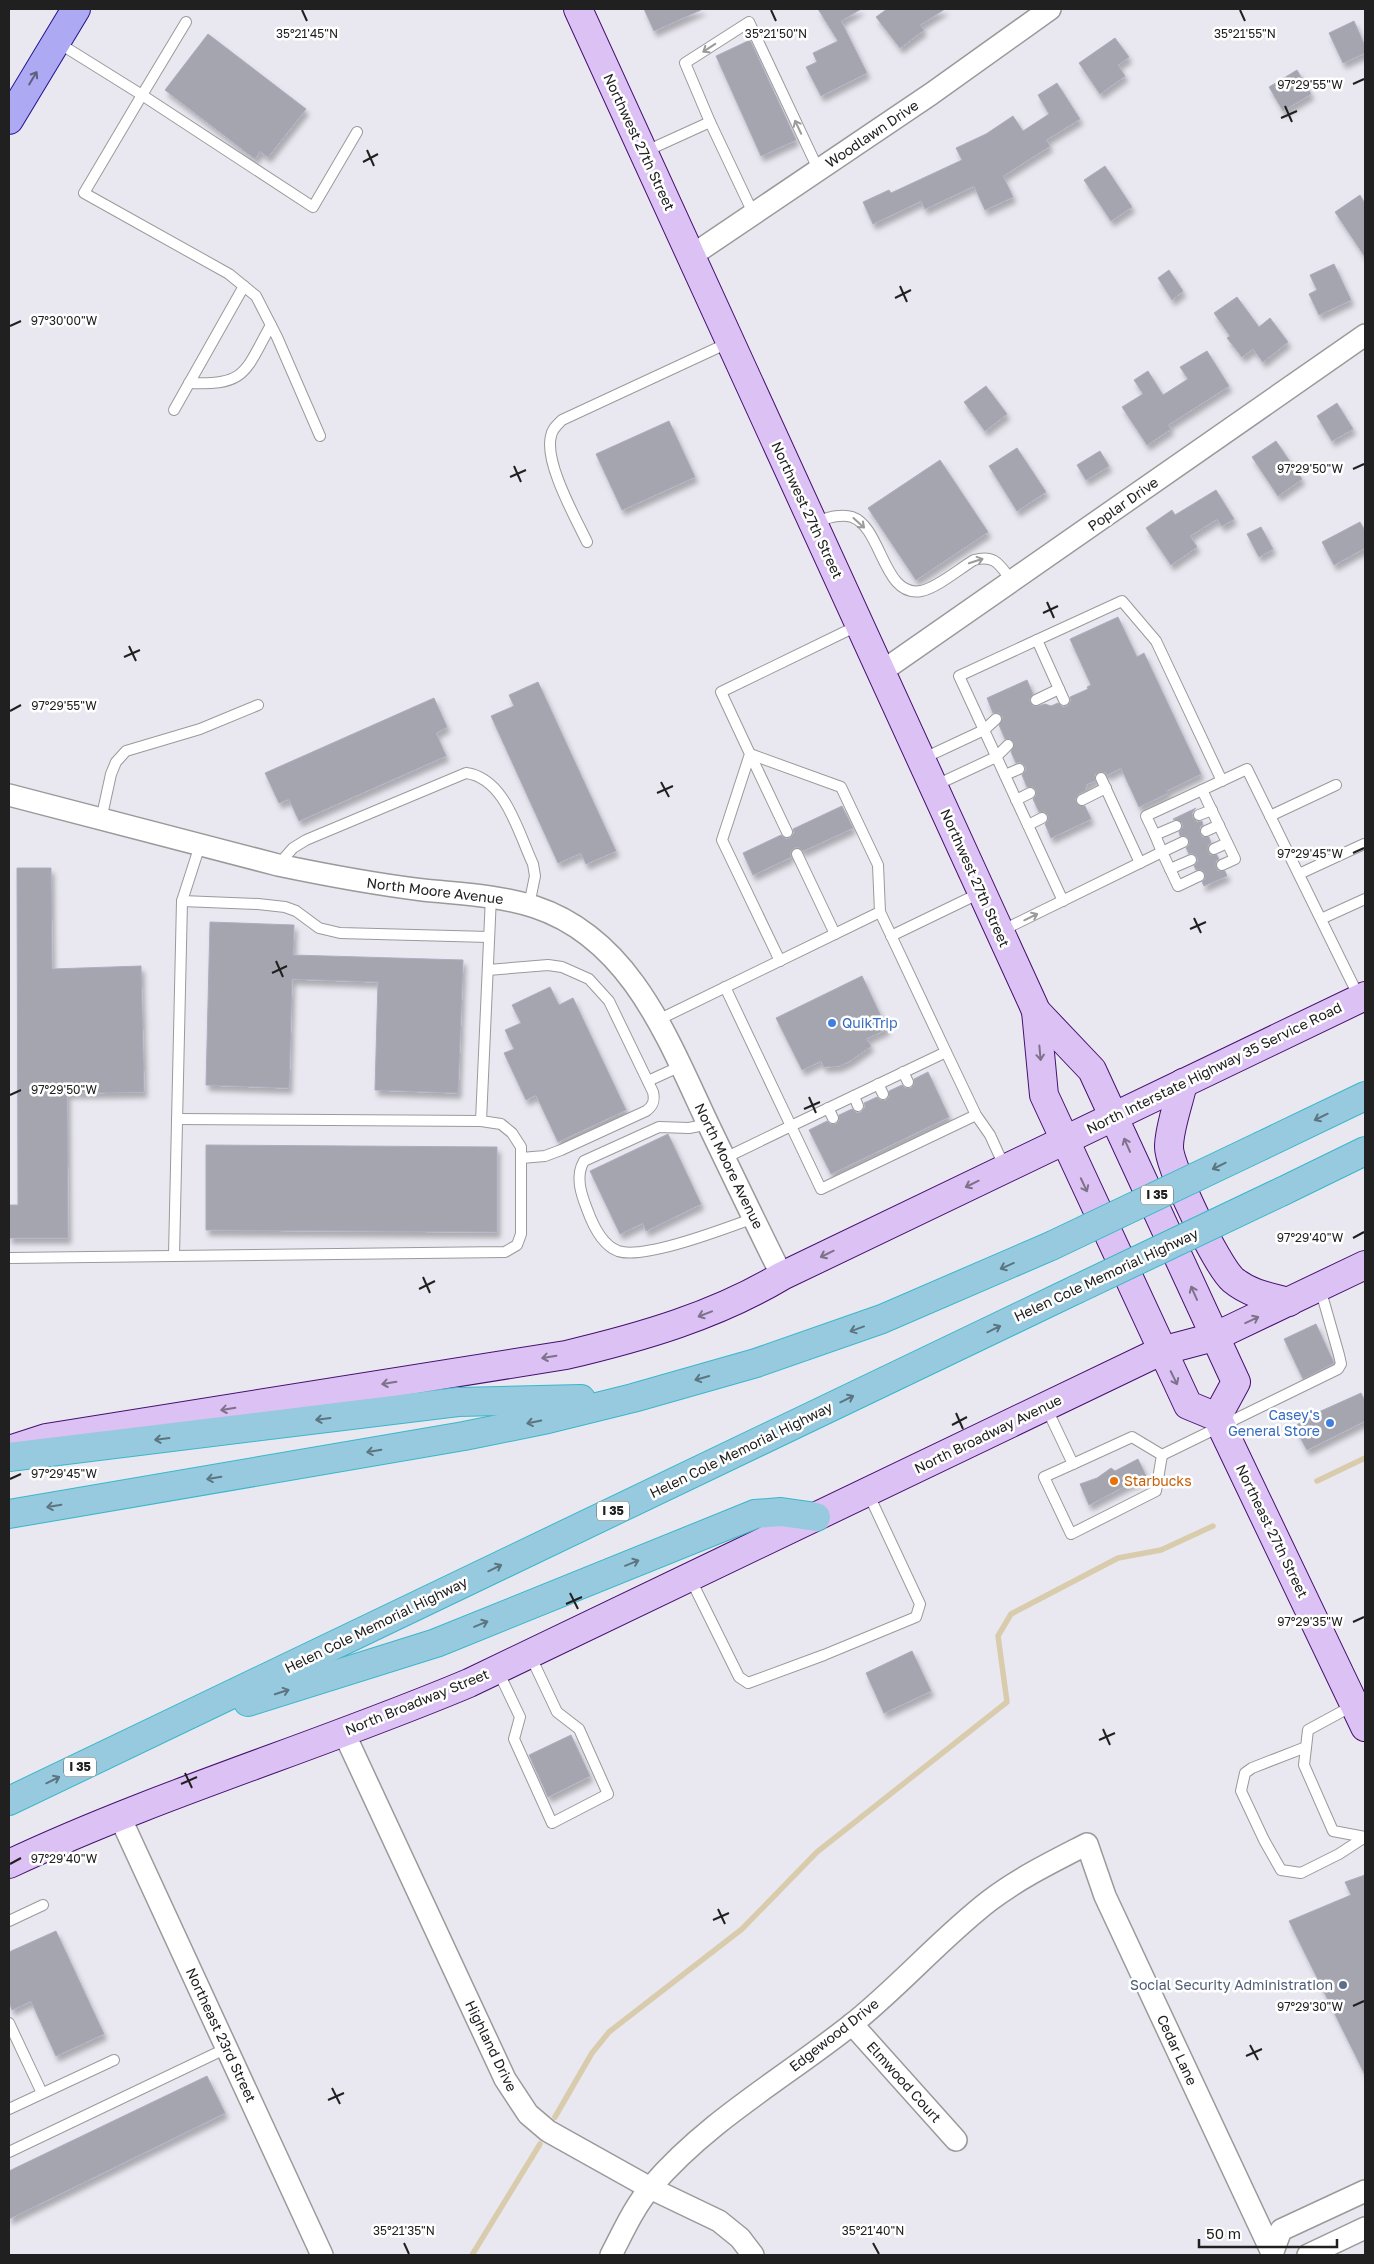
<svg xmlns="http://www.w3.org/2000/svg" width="1374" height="2264" font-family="'Golos Text',sans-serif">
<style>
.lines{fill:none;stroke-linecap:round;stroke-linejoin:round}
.stream{stroke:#d9ccad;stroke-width:5.5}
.building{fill:#a4a5ae;stroke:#acadc0;filter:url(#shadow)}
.service-casing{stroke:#9a9a9a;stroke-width:12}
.minor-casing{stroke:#9a9a9a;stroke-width:24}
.secondary-casing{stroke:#47106f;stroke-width:30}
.primary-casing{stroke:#210f8e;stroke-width:30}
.motorway-casing{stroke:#38b7ca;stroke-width:30}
.service{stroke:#fff;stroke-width:10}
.minor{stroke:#fff;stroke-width:21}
.secondary{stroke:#dcc2f4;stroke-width:28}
.primary{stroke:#ada9f3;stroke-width:28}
.motorway{stroke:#98cadf;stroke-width:28}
.motorway-bridge-casing{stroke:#38b7ca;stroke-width:30;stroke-linecap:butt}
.motorway-bridge{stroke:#98cadf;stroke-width:28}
.oneway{stroke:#9b9b9b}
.oneway2{stroke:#5f5e7f}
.oneway3{stroke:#7e718a}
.oneway4{stroke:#5c7580}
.ticks{fill:none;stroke:#202020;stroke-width:2}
.shop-dot{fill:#3f7fe0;stroke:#fff;stroke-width:2}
.food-dot{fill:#e8710a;stroke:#fff;stroke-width:2}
.service-dot{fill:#5c6f8a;stroke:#fff;stroke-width:2}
.labels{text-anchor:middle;stroke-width:5;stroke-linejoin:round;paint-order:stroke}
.shield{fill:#fff;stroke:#636363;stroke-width:1}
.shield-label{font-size:12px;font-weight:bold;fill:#202020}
.street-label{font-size:14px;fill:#202020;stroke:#fff}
.shop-label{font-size:14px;fill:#366cbe;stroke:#fff;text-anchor:start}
.food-label{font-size:14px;fill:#c56008;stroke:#fff;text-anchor:start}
.service-label{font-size:14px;fill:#4e5e75;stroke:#fff;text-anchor:end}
.ticks-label{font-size:12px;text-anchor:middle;fill:#202020;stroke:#fff;stroke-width:5;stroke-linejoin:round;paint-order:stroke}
</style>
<defs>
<filter id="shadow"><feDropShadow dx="3" dy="5.5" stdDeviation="2.5" flood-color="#0004"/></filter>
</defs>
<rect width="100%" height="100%" fill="#e9e8f0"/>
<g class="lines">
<g class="stream">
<path d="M1317 1481 1365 1458"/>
<path d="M555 2117 592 2053 609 2032 742 1929 817 1852 1007 1702 998 1636 1011 1614 1118 1558 1161 1550 1213 1526"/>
<path d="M472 2255 540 2144"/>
</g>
</g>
<g class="building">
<path d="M644 9H703L654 31Z"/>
<path d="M818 9H861L841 21 867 73 821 96 806 67 817 62 813 53 838 41Z"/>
<path d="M887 9H945L920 25 924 30 900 48 876 17Z"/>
<path d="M1354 21 1365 46V53L1343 63 1329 33Z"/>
<path d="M208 34 306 109 268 157 260 151 255 159 165 90Z"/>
<path d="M1115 38 1129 57 1118 65 1125 76 1100 94 1079 63Z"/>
<path d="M750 40 796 140 761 156 716 56Z"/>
<path d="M1297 70 1311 94 1283 111 1269 87Z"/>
<path d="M1057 83 1080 119 1046 140 1050 146 1003 176 1013 197 985 210 974 186 925 209 921 201 873 224 863 202 889 190 891 193 962 160 956 148 986 134 1013 116 1023 131 1049 114 1038 95Z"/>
<path d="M1105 166 1132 207 1111 221 1084 180Z"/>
<path d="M1360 195 1365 204V257L1335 212Z"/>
<path d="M1334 264 1351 300 1319 315 1309 294 1317 290 1310 275Z"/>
<path d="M1169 270 1183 291 1172 300 1158 278Z"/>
<path d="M1237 297 1259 327 1270 318 1288 342 1263 362 1253 349 1242 357 1227 338 1230 336 1214 313Z"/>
<path d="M1207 351 1229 386 1168 425 1171 429 1147 445 1122 407 1143 394 1134 380 1148 371 1163 395 1188 379 1180 367Z"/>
<path d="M986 386 1007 414 985 431 964 402Z"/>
<path d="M1337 403 1353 429 1332 441 1317 416Z"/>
<path d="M669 421 695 477 622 510 596 454Z"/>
<path d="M1276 441 1302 479 1278 496 1252 457Z"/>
<path d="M1017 448 1046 492 1017 511 989 466Z"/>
<path d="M1100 451 1109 466 1086 480 1077 465Z"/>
<path d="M940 460 988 532 916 580 868 508Z"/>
<path d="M1216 490 1234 519 1222 526 1217 519 1190 536 1197 547 1171 565 1146 528 1172 510 1175 515Z"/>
<path d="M1360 522 1365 531V548L1334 565 1322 542Z"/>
<path d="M1261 527 1273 549 1259 557 1247 534Z"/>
<path d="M1118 617 1137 657 1144 653 1201 774 1166 791 1168 793 1139 807 1121 768 1107 775 1105 772H1099L1095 774V781L1087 784 1085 791 1079 794 1075 799 1078 805 1085 806 1091 819 1051 838 1045 824 1048 821V815L1045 812H1039L1033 799 1036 796V790L1033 787H1027L1022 775 1026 770 1025 766 1020 762 1016 763 1011 752 1014 743 1010 739H1005L999 725 1003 717 999 713H993L987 698 1027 680 1033 694 1029 700 1033 706H1038L1045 704 1051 706 1058 703 1063 707 1067 706 1071 701 1070 697 1088 689 1087 687 1091 685 1070 639Z"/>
<path d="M538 682 616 851 586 864 581 853 558 863 491 716 514 706 509 695Z"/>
<path d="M434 698 447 727 436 733 446 756 299 821 289 799 279 803 265 773Z"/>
<path d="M842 806 853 828 803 851 798 847 794 848 790 853 791 857 753 875 743 853 781 835 786 839 790 838 794 833 793 829Z"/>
<path d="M1196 808 1192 813 1193 818 1197 822 1202 821 1203 825 1200 827V833L1202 837H1209L1211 843 1208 845V851L1210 855H1217L1219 859 1216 861V867L1218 871H1225L1227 876 1204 886 1202 882 1205 879V874L1202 870H1196L1194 866 1198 861 1197 857 1192 853 1189 854 1186 848 1189 845V840L1186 836H1180L1179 832 1183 827 1182 823 1173 819Z"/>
<path d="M17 868H51L52 969 141 966 144 1092 67 1093 68 1238H9V1205H18Z"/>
<path d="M210 922 294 925 293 955 463 960 458 1093 375 1090 378 982 292 979 289 1088 206 1085Z"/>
<path d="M862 976 887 1029 866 1039 871 1046 850 1061 839 1066 824 1067 821 1061 802 1070 776 1018Z"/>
<path d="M550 987 559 1005 573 998 626 1110 558 1142 536 1095 526 1100 504 1053 514 1049 505 1030 521 1023 512 1005Z"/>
<path d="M928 1072 949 1117 831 1174 809 1130 827 1121 830 1124H836L839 1121V1115L852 1109 857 1113 861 1112 865 1107 864 1103 877 1097 880 1100H886L889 1097V1091L902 1085 905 1088H911L914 1085V1079Z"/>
<path d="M668 1134 701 1204 646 1231 643 1223 620 1234 590 1171Z"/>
<path d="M206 1145 497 1147V1232L206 1230Z"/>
<path d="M1316 1324 1334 1363 1303 1379 1284 1339Z"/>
<path d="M1361 1393 1365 1401V1421L1307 1450 1294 1426 1313 1417 1312 1415Z"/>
<path d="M1138 1459 1147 1478 1129 1484 1089 1505 1080 1484 1097 1478 1111 1468 1115 1471Z"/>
<path d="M912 1651 931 1691 884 1713 866 1673Z"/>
<path d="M571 1735 590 1776 548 1797 529 1755Z"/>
<path d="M1365 1875V2075L1289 1921 1351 1895 1345 1882Z"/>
<path d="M56 1931 104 2034 56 2056 31 2001 12 2010 9 2002V1952Z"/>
<path d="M207 2076 225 2113 9 2219V2171Z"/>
</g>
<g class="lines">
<defs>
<g id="service">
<path d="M57 42 142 95 186 22"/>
<path d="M710 122 685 63 749 22 819 171"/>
<path d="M644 152 710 122 754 215"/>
<path d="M189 383C247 386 245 371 271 325"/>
<path d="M174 410 244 286"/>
<path d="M320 436 277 337 256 296 229 274 84 193 142 95 313 207 357 132"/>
<path d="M814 522C825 519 840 513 852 517 882 527 883 598 921 591 937 588 959 569 974 560 996 554 1000 566 1012 581"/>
<path d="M587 542C575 517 544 462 551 436 552 429 557 425 562 420L730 342"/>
<path d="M1037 640 1122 601 1156 641 1222 781"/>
<path d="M1036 700 1059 689"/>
<path d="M750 754 841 787 878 865 880 912"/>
<path d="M750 754 787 832"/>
<path d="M922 759 984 730 996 719"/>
<path d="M1005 775 1019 769"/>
<path d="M1101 778 1140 863"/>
<path d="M934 786 996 757 1008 745"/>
<path d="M1202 790 1247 769 1359 997"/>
<path d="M1016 800 1030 793"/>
<path d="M1082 800 1106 788"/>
<path d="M1199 815 1212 810"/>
<path d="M1270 816 1336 785"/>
<path d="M101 820 111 774 116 762 126 751 200 729 258 705"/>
<path d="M1028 825 1042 818"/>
<path d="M1206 831 1219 825"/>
<path d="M1155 835 1146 816 1202 790 1235 859 1222 865"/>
<path d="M1183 842 1162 852 1178 886 1199 876"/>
<path d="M1214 849 1227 843"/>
<path d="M797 854 835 934"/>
<path d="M278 865 293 848 306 840 466 773C505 778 518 832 533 864L535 876 529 905"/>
<path d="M1170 869 1191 860"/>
<path d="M1299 874 1364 844"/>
<path d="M182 901 258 904 285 907 296 911 319 928 340 933 489 937"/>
<path d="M1063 901 959 676 1037 640 1064 700"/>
<path d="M1321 919 1365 899"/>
<path d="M1001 931 1162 852 1155 835 1176 826"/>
<path d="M891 936 980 893"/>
<path d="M780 961 722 840 750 754 721 692 859 625"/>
<path d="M488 970 548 965 562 967 589 979 609 1001 653 1092C655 1101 653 1106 646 1111L561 1150 545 1156 521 1158"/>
<path d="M725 987 791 1126 725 1158"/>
<path d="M658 1020 880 912 946 1052"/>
<path d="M903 1072 908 1082"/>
<path d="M648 1081 681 1066"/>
<path d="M878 1084 883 1094"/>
<path d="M854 1096 858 1106"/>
<path d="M828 1108 833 1118"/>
<path d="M976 1115 946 1052 791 1126 821 1189 976 1115 990 1135 1005 1168"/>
<path d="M481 1121 491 896"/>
<path d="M709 1124 689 1128 659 1127 584 1161C575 1176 581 1194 587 1209 592 1223 602 1245 618 1251 644 1260 726 1228 754 1218"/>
<path d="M174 1255 182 901 200 845"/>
<path d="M9 1258 505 1252 517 1245 521 1234V1147L512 1133 501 1124 481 1121 177 1119"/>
<path d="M1046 1407 1073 1464 1132 1437 1162 1455 1338 1369 1341 1364 1339 1355 1320 1288"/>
<path d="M1073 1464 1044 1477 1071 1534 1156 1491 1162 1455"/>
<path d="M690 1578 739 1677 748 1683 824 1655 916 1617 920 1604 868 1493"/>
<path d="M498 1671 520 1717 514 1739 552 1823 608 1794 579 1729 557 1712 530 1655"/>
<path d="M1354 1705 1308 1730 1304 1765 1333 1831 1365 1837"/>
<path d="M1306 1747 1252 1768 1245 1773 1241 1791 1264 1840 1281 1870 1301 1873 1339 1854 1365 1837"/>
<path d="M9 1921 43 1905"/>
<path d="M9 2023 42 2093"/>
<path d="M9 2109 114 2060"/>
<path d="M9 2152 227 2048"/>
</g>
<g id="minor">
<path d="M691 256 931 94 1050 9"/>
<path d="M881 672 1365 335"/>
<path d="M9 795 278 865C326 875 374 884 423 890 461 894 498 895 535 907 632 939 669 1042 709 1126 733 1176 757 1226 782 1276"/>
<path d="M344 1733 505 2079 528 2114 548 2131 650 2188 719 2221 740 2238 753 2255"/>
<path d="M119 1815 322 2255"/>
<path d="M852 2024 956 2140"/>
<path d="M1272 2254 1281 2230 1365 2191"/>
<path d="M611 2255C623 2232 634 2207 651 2187 707 2121 784 2078 851 2025 899 1987 940 1939 989 1901 1019 1878 1054 1861 1087 1844L1105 1896 1273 2255"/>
<path d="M1308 2255 1365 2228"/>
</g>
<g id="secondary">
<path d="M578 9 1033 1004 1036 1011 1092 1070 1236 1382 1217 1417"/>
<path d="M1036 1011 1044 1095 1188 1405 1217 1417 1365 1727"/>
<path d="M1183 1083C1179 1102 1169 1128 1169 1147 1169 1167 1217 1266 1233 1280 1250 1294 1269 1297 1289 1302"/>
<path d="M9 1450 46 1438 566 1355C642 1337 715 1316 782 1276L1365 996"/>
<path d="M9 1864C158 1794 317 1747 469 1683L1161 1351 1214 1337 1365 1265"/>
</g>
<path id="primary" d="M9 120 76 9"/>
<g id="motorway">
<path d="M1263 1145 1365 1096"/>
<path d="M1283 1191 1365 1151"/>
<path d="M9 1457 458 1402 581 1399"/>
<path d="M9 1514 464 1436 548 1419 633 1398 756 1363 882 1319 1051 1246"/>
<path d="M248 1702 436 1643 755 1514 781 1512 816 1517"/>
<path d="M9 1801 1075 1290"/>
</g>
</defs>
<use href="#service" class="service-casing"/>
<use href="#minor" class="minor-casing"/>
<use href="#secondary" class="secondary-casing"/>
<use href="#primary" class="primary-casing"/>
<use href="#motorway" class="motorway-casing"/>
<use href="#service" class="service"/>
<use href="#minor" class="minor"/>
<use href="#secondary" class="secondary"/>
<use href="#primary" class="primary"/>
<use href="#motorway" class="motorway"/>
<defs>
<g id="motorway-bridge">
<path d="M1051 1246 1263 1145"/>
<path d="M1075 1290 1283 1191"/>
</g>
</defs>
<use href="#motorway-bridge" class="motorway-bridge-casing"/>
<use href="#motorway-bridge" class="motorway-bridge"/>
</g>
<defs><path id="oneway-shaft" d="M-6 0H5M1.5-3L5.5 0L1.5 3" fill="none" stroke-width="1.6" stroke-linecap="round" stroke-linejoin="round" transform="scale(1.25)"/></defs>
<g class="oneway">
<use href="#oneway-shaft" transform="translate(709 48) rotate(147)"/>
<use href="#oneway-shaft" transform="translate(798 127) rotate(-115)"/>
<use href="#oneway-shaft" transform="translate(859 523) rotate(42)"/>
<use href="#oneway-shaft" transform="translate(976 561) rotate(-18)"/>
<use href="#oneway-shaft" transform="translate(1031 917) rotate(-26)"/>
</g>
<use class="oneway2" href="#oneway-shaft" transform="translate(33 78) rotate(-59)"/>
<g class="oneway3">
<use href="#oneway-shaft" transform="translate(1040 1053) rotate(85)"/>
<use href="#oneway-shaft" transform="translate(1127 1145) rotate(-114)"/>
<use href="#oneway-shaft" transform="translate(972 1184) rotate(154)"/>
<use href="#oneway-shaft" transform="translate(1084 1185) rotate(65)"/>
<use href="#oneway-shaft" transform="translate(827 1254) rotate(154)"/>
<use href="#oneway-shaft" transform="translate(1194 1293) rotate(-114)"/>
<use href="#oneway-shaft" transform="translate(705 1314) rotate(159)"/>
<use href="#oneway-shaft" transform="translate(1252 1320) rotate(-25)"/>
<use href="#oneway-shaft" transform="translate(549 1357) rotate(171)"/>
<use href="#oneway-shaft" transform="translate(1174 1378) rotate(64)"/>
<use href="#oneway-shaft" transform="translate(389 1383) rotate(171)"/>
<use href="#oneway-shaft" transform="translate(228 1409) rotate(171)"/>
</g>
<g class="oneway4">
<use href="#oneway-shaft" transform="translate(1321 1117) rotate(154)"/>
<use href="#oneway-shaft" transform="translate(1219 1166) rotate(154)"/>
<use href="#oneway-shaft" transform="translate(1007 1266) rotate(156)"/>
<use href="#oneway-shaft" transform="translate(857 1329) rotate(160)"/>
<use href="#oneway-shaft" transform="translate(994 1329) rotate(-26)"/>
<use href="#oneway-shaft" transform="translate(702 1378) rotate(164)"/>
<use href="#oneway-shaft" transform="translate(847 1399) rotate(-26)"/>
<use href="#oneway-shaft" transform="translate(323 1419) rotate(173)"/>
<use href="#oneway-shaft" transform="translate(534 1422) rotate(168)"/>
<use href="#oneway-shaft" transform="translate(162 1439) rotate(173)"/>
<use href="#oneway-shaft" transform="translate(374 1451) rotate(170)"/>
<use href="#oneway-shaft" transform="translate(214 1478) rotate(170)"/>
<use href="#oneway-shaft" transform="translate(54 1506) rotate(170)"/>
<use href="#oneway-shaft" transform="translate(632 1563) rotate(-22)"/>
<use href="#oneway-shaft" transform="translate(495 1568) rotate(-26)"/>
<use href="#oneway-shaft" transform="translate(481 1624) rotate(-22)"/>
<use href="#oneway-shaft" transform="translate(282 1692) rotate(-18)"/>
<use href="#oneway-shaft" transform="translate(53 1780) rotate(-26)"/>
</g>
<path class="ticks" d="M302 10 307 21M771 10 776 21M1240 10 1245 21M1353 84 1364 79M1285 106 1292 122M1281 118 1297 111M367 150 374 166M363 162 378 154M900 286 907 302M895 298 911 290M10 326 21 321M514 466 521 482M1353 469 1364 464M510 477 526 470M1047 602 1054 618M1043 613 1058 606M129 646 136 661M124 657 140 650M10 711 21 705M661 782 669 797M657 793 673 786M1353 853 1364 848M1194 918 1201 933M1190 929 1206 922M276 961 283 977M272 973 287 966M10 1095 21 1090M809 1097 816 1113M804 1109 820 1102M1353 1238 1364 1232M423 1277 430 1293M419 1289 435 1281M956 1413 963 1429M952 1425 967 1417M10 1479 21 1474M570 1593 578 1609M566 1604 582 1597M1353 1622 1364 1617M1103 1729 1110 1745M1099 1740 1115 1733M185 1773 192 1788M181 1784 197 1777M10 1864 21 1858M718 1909 725 1924M713 1920 729 1913M1353 2006 1364 2001M1250 2045 1258 2060M1246 2056 1262 2049M332 2088 340 2104M328 2100 344 2093M404 2243 409 2254M873 2243 879 2254"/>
<g class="shop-dot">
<circle cx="832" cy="1023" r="5"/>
<circle cx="1330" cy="1423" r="5"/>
</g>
<circle class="food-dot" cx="1114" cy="1481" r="5"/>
<circle class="service-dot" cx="1343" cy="1985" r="5"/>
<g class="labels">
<g class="shield">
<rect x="1141" y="1185.5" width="32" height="19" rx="4"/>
<rect x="597" y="1501.5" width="32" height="19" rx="4"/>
<rect x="64" y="1757.5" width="32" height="19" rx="4"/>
</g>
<g class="shield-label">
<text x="1157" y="1199">I 35</text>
<text x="613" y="1515">I 35</text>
<text x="80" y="1771">I 35</text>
</g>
<g class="street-label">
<text transform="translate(872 134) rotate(-34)" y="5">Woodlawn Drive</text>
<text transform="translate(639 142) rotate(65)" y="5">Northwest 27th Street</text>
<text transform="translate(1123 504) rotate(-35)" y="5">Poplar Drive</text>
<text transform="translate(807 510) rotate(65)" y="5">Northwest 27th Street</text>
<text transform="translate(975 878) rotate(66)" y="5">Northwest 27th Street</text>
<text transform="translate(435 891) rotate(7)" y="5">North Moore Avenue</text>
<text transform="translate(1214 1068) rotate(-26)" y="5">North Interstate Highway 35 Service Road</text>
<text transform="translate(729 1166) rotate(64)" y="5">North Moore Avenue</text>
<text transform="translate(1106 1275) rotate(-25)" y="5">Helen Cole Memorial Highway</text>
<text transform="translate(988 1434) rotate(-26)" y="5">North Broadway Avenue</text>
<text transform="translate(741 1450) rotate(-26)" y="5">Helen Cole Memorial Highway</text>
<text transform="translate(1272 1531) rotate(64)" y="5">Northeast 27th Street</text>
<text transform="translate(376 1625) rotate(-26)" y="5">Helen Cole Memorial Highway</text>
<text transform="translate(417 1702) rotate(-22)" y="5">North Broadway Street</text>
<text transform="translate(221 2035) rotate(65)" y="5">Northeast 23rd Street</text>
<text transform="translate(834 2035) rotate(-38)" y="5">Edgewood Drive</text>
<text transform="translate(491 2046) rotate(64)" y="5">Highland Drive</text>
<text transform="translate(1177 2050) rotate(65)" y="5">Cedar Lane</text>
<text transform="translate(904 2082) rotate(48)" y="5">Elmwood Court</text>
</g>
<g class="shop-label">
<text x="842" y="1028">QuikTrip</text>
<text x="1320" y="1420" text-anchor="end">Casey's<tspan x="1320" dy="16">General Store</tspan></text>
</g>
<g class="food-label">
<text x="1124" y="1486">Starbucks</text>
</g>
<g class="service-label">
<text x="1333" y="1990">Social Security Administration</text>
</g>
</g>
<g class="ticks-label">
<text x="307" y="38">35°21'45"N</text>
<text x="776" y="38">35°21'50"N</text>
<text x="1245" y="38">35°21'55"N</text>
<text x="1310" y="89">97°29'55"W</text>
<text x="64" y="325">97°30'00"W</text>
<text x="1310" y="473">97°29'50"W</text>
<text x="64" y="710">97°29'55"W</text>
<text x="1310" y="858">97°29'45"W</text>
<text x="64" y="1094">97°29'50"W</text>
<text x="1310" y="1242">97°29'40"W</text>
<text x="64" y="1478">97°29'45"W</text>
<text x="1310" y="1626">97°29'35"W</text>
<text x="64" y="1863">97°29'40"W</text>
<text x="1310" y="2011">97°29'30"W</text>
<text x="404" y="2235">35°21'35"N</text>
<text x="873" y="2235">35°21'40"N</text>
</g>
<rect width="1374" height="2264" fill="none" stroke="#202020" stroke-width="20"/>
<path d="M1199 2239v8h138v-8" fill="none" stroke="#202020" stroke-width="2.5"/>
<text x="1206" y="2239" font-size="15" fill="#202020" stroke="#ffffff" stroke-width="4" paint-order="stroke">50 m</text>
</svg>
